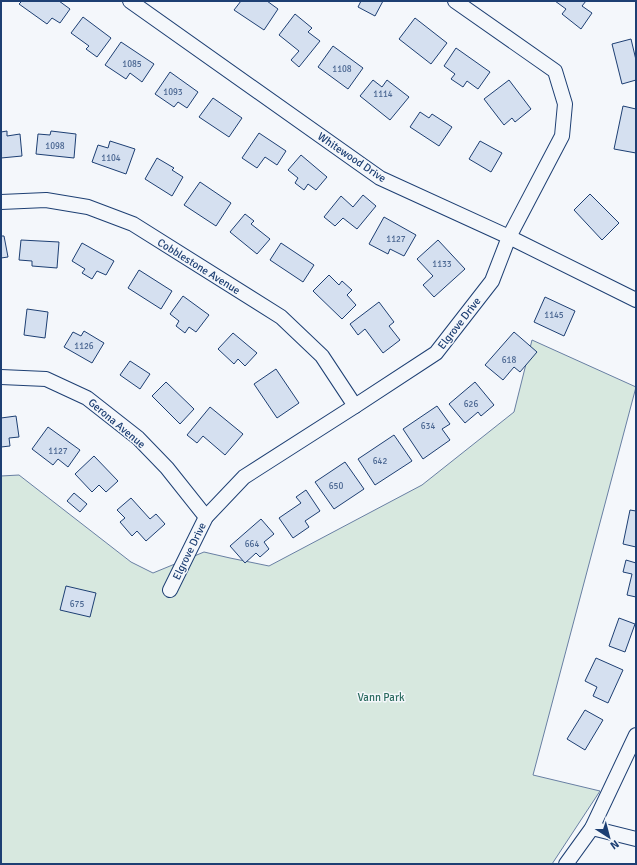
<svg xmlns="http://www.w3.org/2000/svg" width="637" height="865" font-family="Signika,sans-serif">
<style>
.green{fill:#d7e8df;stroke:#687fa3}
.building{fill:#d5e0f0;stroke:#1d3f73}
.lines{fill:none;stroke-linecap:round;stroke-linejoin:round}
.street-casing{stroke:#1d3f73;stroke-width:16}
.street{stroke:#f4f7fb;stroke-width:14}
.labels{text-anchor:middle;stroke-width:3;stroke-linejoin:round;paint-order:stroke}
.number-label{font-size:9px;fill:#4b6792}
.street-label{font-size:11px;fill:#1d3f73;stroke:#f4f7fb}
.park-label{font-size:11px;fill:#2c6c60;stroke:#f4f7fb}
</style>
<rect width="100%" height="100%" fill="#f4f7fb"/>
<path class="green" d="M532 340 636 387 533 775 600 791 552 864H1V476L19 475 131 562 153 573 204 552 230 558 269 566 422 485 514 412Z"/>
<g class="building">
<path d="M22 1H59L70 9 60 23 52 18 47 24 19 4Z"/>
<path d="M241 1H267L278 9 264 30 234 10Z"/>
<path d="M361 1H383L375 16 358 7Z"/>
<path d="M555 1H586L582 6 592 13 581 29 562 14 566 9Z"/>
<path d="M295 14 312 28 308 32 320 41 299 67 291 60 299 51 279 35Z"/>
<path d="M83 17 111 38 97 57 86 49 89 46 71 33Z"/>
<path d="M415 18 447 43 431 64 399 39Z"/>
<path d="M631 39 636 60V80L622 84 612 44Z"/>
<path d="M121 42 154 64 142 82 130 73 126 79 105 65Z"/>
<path d="M333 46 363 68 348 89 318 67Z"/>
<path d="M456 48 490 72 478 89 467 81 463 87 451 79 455 74 444 66Z"/>
<path d="M170 72 198 92 187 108 178 102 174 107 155 94Z"/>
<path d="M373 80 382 87 387 80 409 97 390 120 360 96Z"/>
<path d="M509 80 531 109 515 122 512 118 504 125 484 99Z"/>
<path d="M213 98 242 118 229 137 199 117Z"/>
<path d="M623 106 636 109V153L614 149Z"/>
<path d="M420 112 429 118 432 114 452 127 439 146 410 127Z"/>
<path d="M7 131V136L20 134 22 156 1 158V132Z"/>
<path d="M51 131 76 134 74 158 36 154 38 134 50 135Z"/>
<path d="M259 133 286 151 277 165 265 157 257 168 242 158Z"/>
<path d="M110 141 135 149 126 174 92 162 98 145 108 148Z"/>
<path d="M480 141 502 153 491 172 469 159Z"/>
<path d="M301 155 327 177 316 190 308 184 304 190 295 183 298 178 288 170Z"/>
<path d="M157 158 174 168 172 170 183 177 172 196 145 179Z"/>
<path d="M200 182 231 203 216 226 184 205Z"/>
<path d="M590 194 619 223 602 240 574 210Z"/>
<path d="M363 195 376 206 357 229 343 218 335 226 324 217 341 196 353 207Z"/>
<path d="M245 214 254 221 251 224 270 239 257 254 230 232Z"/>
<path d="M384 217 416 235 404 256 390 249 388 254 369 244Z"/>
<path d="M1 236H4L8 257 1 258Z"/>
<path d="M21 240 59 242 57 268 32 266V261L19 260Z"/>
<path d="M438 240 465 269 434 297 423 285 433 276 417 259Z"/>
<path d="M82 243 114 261 106 275 97 271 92 279 82 273 85 269 72 261Z"/>
<path d="M281 243 314 265 303 282 270 260Z"/>
<path d="M139 270 172 291 161 309 128 288Z"/>
<path d="M329 275 339 285 342 281 352 290 347 295 356 305 342 319 313 291Z"/>
<path d="M183 296 209 315 196 332 189 327 185 333 176 326 179 321 170 314Z"/>
<path d="M545 297 575 311 564 336 534 322Z"/>
<path d="M379 302 394 322 389 326 400 340 383 353 365 329 358 335 350 324Z"/>
<path d="M27 309 48 312 45 338 24 335Z"/>
<path d="M84 331 104 343 92 363 64 347 73 332 81 336Z"/>
<path d="M514 332 537 352 520 372 514 367 503 380 485 365Z"/>
<path d="M233 333 257 353 245 366 238 359 234 364 218 349Z"/>
<path d="M130 361 150 374 140 389 120 375Z"/>
<path d="M276 369 299 403 277 418 254 384Z"/>
<path d="M166 382 194 409 180 424 152 396Z"/>
<path d="M475 382 494 405 481 416 478 412 465 423 449 404Z"/>
<path d="M437 406 450 424 442 429 450 440 423 459 403 429Z"/>
<path d="M210 407 243 434 225 455 203 436 197 443 187 435Z"/>
<path d="M16 416 19 437 9 438 10 446 1 447V418Z"/>
<path d="M48 427 80 450 68 467 58 459 53 465 32 449Z"/>
<path d="M394 435 412 461 375 485 358 459Z"/>
<path d="M94 456 118 481 106 492 99 485 92 492 75 474Z"/>
<path d="M345 462 364 489 334 509 315 482Z"/>
<path d="M306 490 320 511 305 521 309 527 293 538 279 518 301 503 296 497Z"/>
<path d="M74 493 87 504 80 512 67 501Z"/>
<path d="M131 498 150 519 156 514 165 524 146 541 137 531 132 536 120 522 125 518 117 510Z"/>
<path d="M630 510 636 511V547L623 544Z"/>
<path d="M261 519 274 534 264 542 269 549 260 557 256 553 245 563 230 546Z"/>
<path d="M626 560 636 563V597L627 595 632 574 623 572Z"/>
<path d="M66 586 96 593 90 617 60 610Z"/>
<path d="M619 618 635 624 625 652 609 646Z"/>
<path d="M596 658 623 670 608 703 593 696 597 687 585 681Z"/>
<path d="M585 710 603 720 585 750 567 739Z"/>
</g>
<g class="lines">
<defs>
<g id="street">
<path d="M130 1 380 178 509 237 636 300"/>
<path d="M1 202 46 200 88 207 133 224 281 317 322 356 355 406"/>
<path d="M1 377 46 379 87 398 138 438 167 468 206 517"/>
<path d="M170 590 206 517 244 477 355 406 436 353 492 281 509 237 562 136 565 104 555 71 455 1"/>
<path d="M592 828 636 839"/>
<path d="M566 864 592 828 636 735"/>
</g>
</defs>
<use href="#street" class="street-casing"/>
<use href="#street" class="street"/>
</g>
<g class="labels">
<g class="number-label">
<text x="132" y="67">1085</text>
<text x="342" y="72">1108</text>
<text x="173" y="95">1093</text>
<text x="383" y="97">1114</text>
<text x="55" y="149">1098</text>
<text x="111" y="161">1104</text>
<text x="396" y="242">1127</text>
<text x="442" y="267">1133</text>
<text x="554" y="318">1145</text>
<text x="84" y="349">1126</text>
<text x="509" y="363">618</text>
<text x="471" y="407">626</text>
<text x="428" y="429">634</text>
<text x="58" y="454">1127</text>
<text x="380" y="464">642</text>
<text x="336" y="489">650</text>
<text x="252" y="547">664</text>
<text x="77" y="607">675</text>
</g>
<g class="street-label">
<text transform="translate(352 157) rotate(34)" y="4">Whitewood Drive</text>
<text transform="translate(199 266) rotate(32)" y="4">Cobblestone Avenue</text>
<text transform="translate(459 323) rotate(-52)" y="4">Elgrove Drive</text>
<text transform="translate(117 423) rotate(40)" y="4">Gerona Avenue</text>
<text transform="translate(189 551) rotate(-64)" y="4">Elgrove Drive</text>
</g>
<g class="park-label">
<text x="381" y="701">Vann Park</text>
</g>
</g>
<rect width="637" height="865" fill="none" stroke="#1d3f73" stroke-width="4"/>
<g transform="translate(609 837) rotate(144)" stroke="#f4f7fb" stroke-width="3" paint-order="stroke">
<path d="M0-3L7 15L0 10L-7 15Z" fill="#1d3f73"/>
<text y="-6" font-size="11" font-weight="bold" text-anchor="middle" fill="#1d3f73">N</text>
</g>
</svg>
